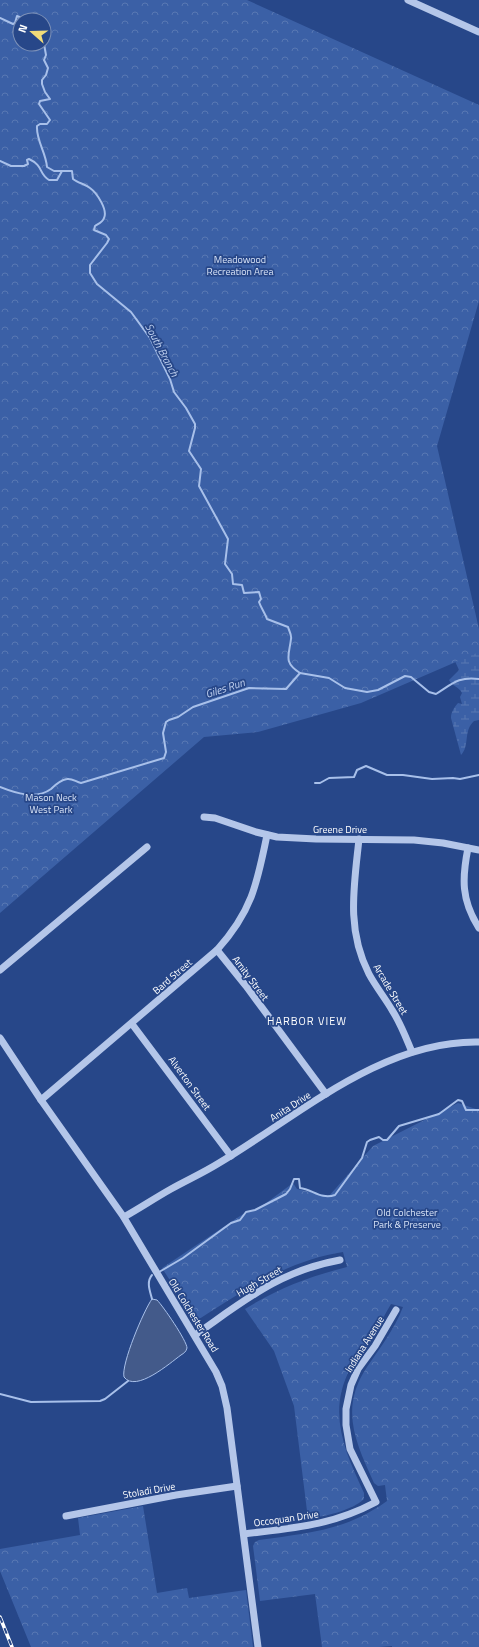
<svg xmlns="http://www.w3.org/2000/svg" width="479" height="1647" font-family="'Titillium Web',sans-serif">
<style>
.wetland{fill:url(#wetland-marsh)}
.park{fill:url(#park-crowns);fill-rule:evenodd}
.water{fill:#435a8a;stroke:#a8c0ea}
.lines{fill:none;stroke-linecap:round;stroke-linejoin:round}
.stream{stroke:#a8c0ea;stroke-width:2}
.minor{stroke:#b4c6e9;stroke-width:7}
.rail-casing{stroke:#fff;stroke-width:3.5}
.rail{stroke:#274789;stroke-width:2;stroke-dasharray:6;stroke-linecap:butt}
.labels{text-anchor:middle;stroke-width:3.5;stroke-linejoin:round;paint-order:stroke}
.park-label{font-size:10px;fill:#d8e3f7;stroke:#274789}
.street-label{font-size:10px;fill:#fff;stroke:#274789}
.water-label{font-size:11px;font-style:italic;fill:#c0d1f0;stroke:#274789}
.neighbourhood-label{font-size:11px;letter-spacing:1px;fill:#fff;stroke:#274789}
</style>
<defs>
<pattern id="wetland-marsh" width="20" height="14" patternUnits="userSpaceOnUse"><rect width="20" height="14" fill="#3b60a6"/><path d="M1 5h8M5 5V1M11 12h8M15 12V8" fill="none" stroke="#5878b3"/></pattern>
<pattern id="park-crowns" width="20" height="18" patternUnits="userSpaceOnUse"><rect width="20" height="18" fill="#3b60a6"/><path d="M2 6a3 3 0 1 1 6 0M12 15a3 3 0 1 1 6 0" fill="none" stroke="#5878b3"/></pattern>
</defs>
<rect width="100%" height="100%" fill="#274789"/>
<path class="wetland" d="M479 644V720L474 721C463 731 470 746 461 755L451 718C451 712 454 708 458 703L462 704 460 697 462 693C459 687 452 686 449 680L459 670 454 659Z"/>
<g class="park">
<path d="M0 0H247L479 105V301L437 446 479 629V652L361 703 258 732 204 737 0 913ZM20 20H44V44H20Z"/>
<path d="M458 1103 479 1110V1647H392V1646L379 1647H322L315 1594 260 1601 253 1546 255 1542 259 1540C308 1533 345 1531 387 1501L385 1485 378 1486 374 1483C356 1443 339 1409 367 1367 380 1348 394 1330 403 1307L391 1304C385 1314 380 1324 374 1333 367 1345 357 1356 350 1369 327 1413 345 1452 364 1493V1499C351 1511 325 1516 308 1519L294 1406 274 1351 245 1309C279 1288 308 1277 347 1267L343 1252C288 1260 242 1292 196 1321L162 1268 243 1214 258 1209 293 1183 297 1189 329 1196 373 1146Z"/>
<path d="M143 1506 157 1593 187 1588 189 1598 246 1590 253 1647H31L0 1571V1549L80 1535 78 1518Z"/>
</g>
<path class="water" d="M152 1299 157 1300C163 1306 187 1341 187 1348 186 1352 184 1353 181 1355 170 1363 136 1393 124 1377 121 1364 144 1310 152 1299Z"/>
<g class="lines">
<g class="stream">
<path d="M0 18 13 24 15 23 17 16 27 20"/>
<path d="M44 44 46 55 44 60 48 68 46 75 42 80V84L45 92 50 99 40 101 39 104 50 120 47 124H40L37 126C36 140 46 153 47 167L54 171H72L73 179C78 183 85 184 90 188 97 193 108 210 104 218 103 222 98 224 95 226L94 230 106 235 109 239 107 243 90 265V273L97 284 131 312 150 338 170 379 174 392 186 408 195 424V428L189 451 201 469 199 486 228 539 225 564 232 574 233 584 242 585 244 593 259 592 261 599 259 602C261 608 265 613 267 619L288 627C289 631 292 635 291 639 289 656 283 662 300 673"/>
<path d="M0 161 11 166H24L28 164 27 160 29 159C44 166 38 173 49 180H57L62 171"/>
<path d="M315 783H320L329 778 354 777 357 770 366 766 387 775H403L432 779 453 778 460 779 479 775"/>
<path d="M0 787C15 793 36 800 51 789 55 785 61 780 67 779 72 778 76 782 81 783L164 758 166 752 163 733 166 722 169 720 178 717 193 707 249 688 286 689 300 673 329 678 345 688 367 692 378 690 405 676 411 677 429 692 436 694C452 684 459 676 479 679"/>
<path d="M159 1272 183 1258 231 1223 240 1220 246 1212 255 1210 286 1194 290 1189 294 1179H299L300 1188C312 1189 321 1200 335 1195L362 1158 367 1142 370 1140 379 1137 383 1140H387L399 1126 439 1114 458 1100 462 1101 466 1110H479"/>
<path d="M152 1275C146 1282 150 1291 152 1299"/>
<path d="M0 1394 31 1402 100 1401 105 1399 128 1381"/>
</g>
<g class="minor">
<path d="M408 0 479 32"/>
<path d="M204 817 215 818 256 832 277 837 316 839 414 840 443 843 479 850"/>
<path d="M359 839C354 887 346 929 369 974 376 987 385 998 392 1010 401 1024 406 1038 412 1052"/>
<path d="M468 848C462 878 461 900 479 928"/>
<path d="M217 950 246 986 326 1094"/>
<path d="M0 970 147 847"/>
<path d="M132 1024 231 1156"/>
<path d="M0 1038 41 1100 123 1216 216 1372 222 1386 227 1408 258 1647"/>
<path d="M41 1100 217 950C252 911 257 884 267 835"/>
<path d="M124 1217C140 1208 155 1198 171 1189 187 1180 203 1173 219 1163 298 1116 382 1040 479 1042"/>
<path d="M195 1335C244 1301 279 1271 340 1260"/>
<path d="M66 1516 176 1495 237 1486"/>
<path d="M244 1534C293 1528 331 1526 376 1502L350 1449 346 1425V1409L351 1385 358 1369 375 1346 396 1310"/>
</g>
<defs>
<path id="rail" d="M0 1617 12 1647"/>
</defs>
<use href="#rail" class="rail-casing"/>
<use href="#rail" class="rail"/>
</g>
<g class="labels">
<g class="park-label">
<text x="240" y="263">Meadowood<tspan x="240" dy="12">Recreation Area</tspan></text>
<text x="51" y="801">Mason Neck<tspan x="51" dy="12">West Park</tspan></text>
<text x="407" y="1216">Old Colchester<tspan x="407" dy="12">Park &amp; Preserve</tspan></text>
</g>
<g class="street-label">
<text x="340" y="833">Greene Drive</text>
<text transform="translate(172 976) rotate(-41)" y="4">Bard Street</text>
<text transform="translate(251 978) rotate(53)" y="4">Amity Street</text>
<text transform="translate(391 989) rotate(59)" y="4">Arcade Street</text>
<text transform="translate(190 1083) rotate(54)" y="4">Alverton Street</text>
<text transform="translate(290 1106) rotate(-33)" y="4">Anita Drive</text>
<text transform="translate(259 1281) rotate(-30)" y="4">Hugh Street</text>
<text transform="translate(194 1315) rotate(58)" y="4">Old Colchester Road</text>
<text transform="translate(364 1344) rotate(-58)" y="4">Indiana Avenue</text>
<text transform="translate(149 1490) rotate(-10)" y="4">Stoladi Drive</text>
<text transform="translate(286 1518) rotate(-8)" y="4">Occoquan Drive</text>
</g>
<g class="water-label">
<text transform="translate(162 350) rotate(62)" y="4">South Branch</text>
<text transform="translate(225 688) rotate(-18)" y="4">Giles Run</text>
</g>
<g class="neighbourhood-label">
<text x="307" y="1025">HARBOR VIEW</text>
</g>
</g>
<g transform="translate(32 32) rotate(290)"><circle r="19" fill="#274789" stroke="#7d91b8"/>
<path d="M0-3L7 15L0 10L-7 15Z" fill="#f2dc79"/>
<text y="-6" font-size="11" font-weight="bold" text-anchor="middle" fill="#ffffff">N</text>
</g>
</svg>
